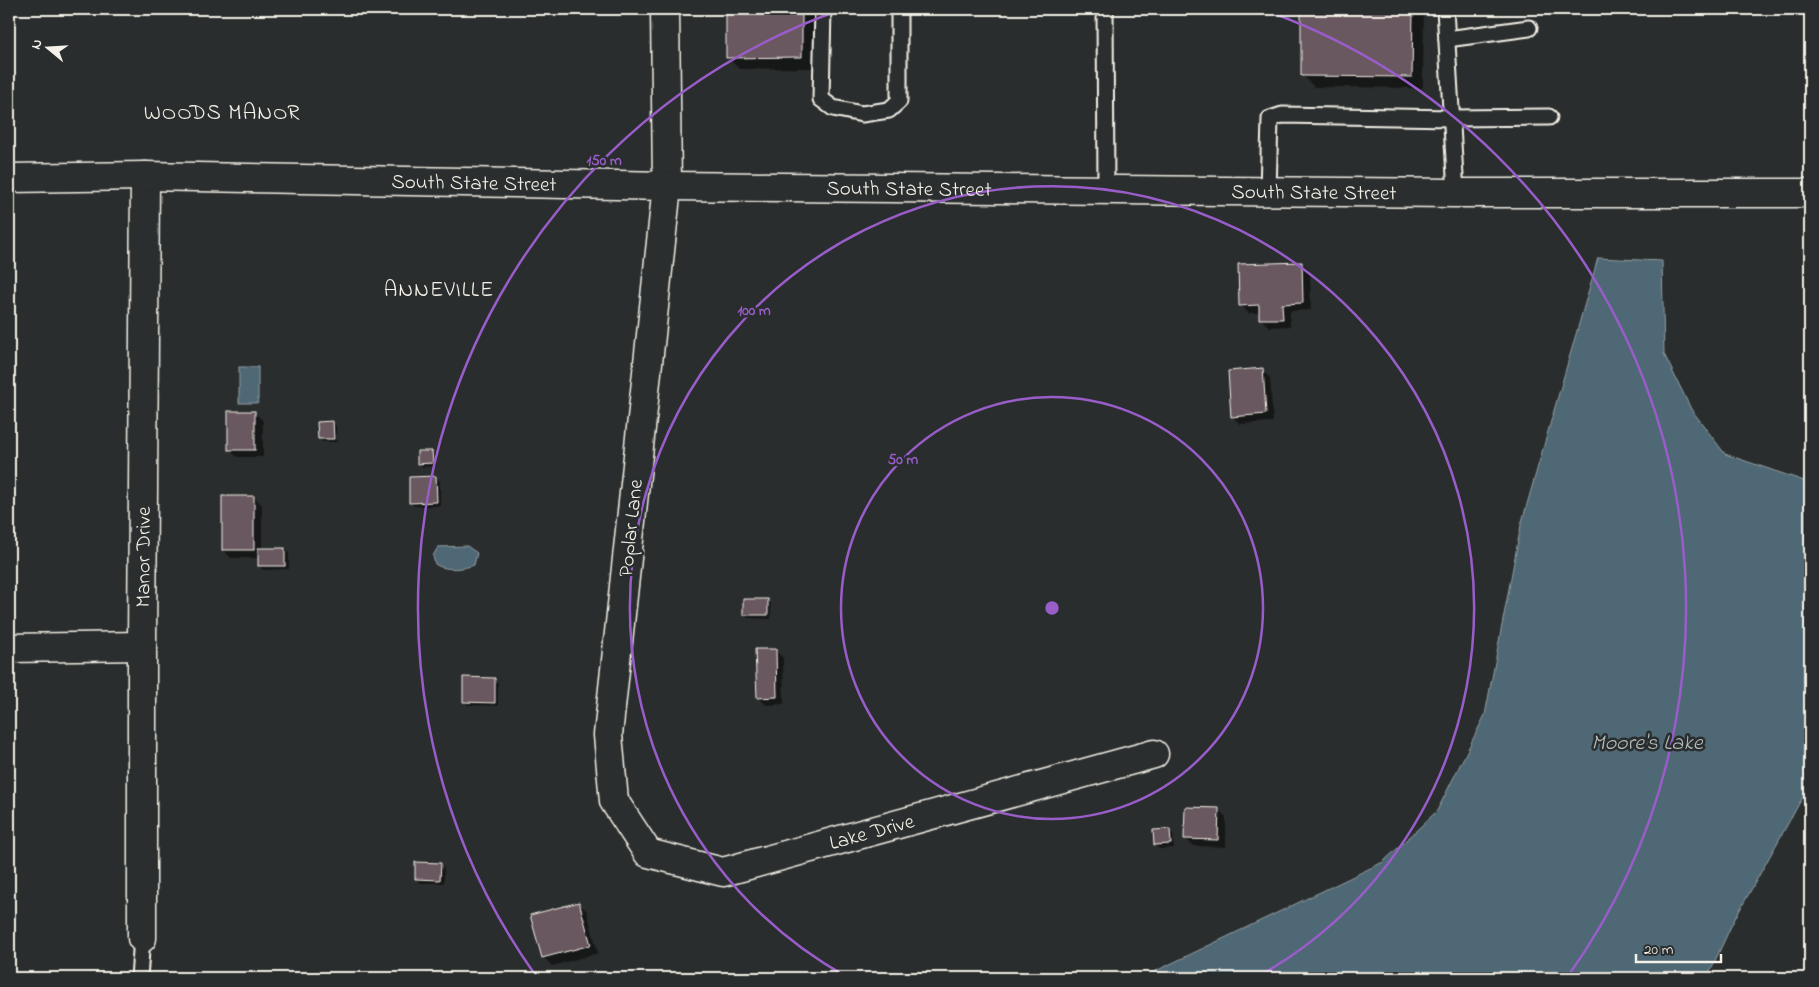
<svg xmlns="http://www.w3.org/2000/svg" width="1819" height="987" font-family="'Indie Flower',sans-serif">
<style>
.water{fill:#506875;stroke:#929fa3}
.shadow{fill:#0007}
.building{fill:#6a5961;stroke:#f4f1e8}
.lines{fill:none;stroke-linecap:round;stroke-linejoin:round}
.lane-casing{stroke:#f4f1e8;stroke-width:19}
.street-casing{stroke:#f4f1e8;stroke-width:31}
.primary-casing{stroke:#f4f1e8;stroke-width:31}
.lane{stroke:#2a2d2e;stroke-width:15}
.street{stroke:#2a2d2e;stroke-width:28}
.primary{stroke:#2a2d2e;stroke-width:28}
.ring{fill:none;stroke:#995dc9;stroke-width:2.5}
.labels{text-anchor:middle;stroke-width:5;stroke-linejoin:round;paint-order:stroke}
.street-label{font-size:21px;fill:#f4f1e8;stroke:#2a2d2e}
.neighbourhood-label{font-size:22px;letter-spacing:1px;fill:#f4f1e8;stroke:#2a2d2e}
.water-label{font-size:22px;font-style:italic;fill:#b2baba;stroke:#2a2d2e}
.centre{fill:#995dc9;stroke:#2a2d2e;stroke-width:2.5}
.ring-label{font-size:15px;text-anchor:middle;font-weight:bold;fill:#995dc9;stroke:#2a2d2e;stroke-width:5;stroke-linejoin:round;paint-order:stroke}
</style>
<rect width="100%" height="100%" fill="#2a2d2e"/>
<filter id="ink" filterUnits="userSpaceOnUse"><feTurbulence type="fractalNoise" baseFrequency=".02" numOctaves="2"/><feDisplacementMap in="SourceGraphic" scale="10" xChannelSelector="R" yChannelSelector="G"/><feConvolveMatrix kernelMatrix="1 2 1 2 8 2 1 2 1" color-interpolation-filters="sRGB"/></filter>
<g filter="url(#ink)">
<g class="water">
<path d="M1598 258 1662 261 1664 354 1691 409 1725 454 1810 483V784L1732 924 1707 978H1141L1383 862 1437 811 1485 715 1521 525Z"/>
<rect x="239" y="367" width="19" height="36"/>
<path d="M467 546 477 553 474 565C464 569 444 571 435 564L433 556 438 547Z"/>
</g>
<g class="shadow">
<path d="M727 9H813V68L739 69 727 57Z"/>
<path d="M1303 9H1424L1423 88 1314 87 1302 75Z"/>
<path d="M1302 263 1310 271 1311 310 1290 311V326L1269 327 1261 319V313H1248L1241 305Z"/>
<path d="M1262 370 1270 378 1273 422 1240 424 1232 416Z"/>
<path d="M255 413 263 421V457H237L229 449Z"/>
<path d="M332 422 336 426 337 442H323L319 439Z"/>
<path d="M432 452 436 456V466L422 467 419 463Z"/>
<path d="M436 478 440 481V506H414L411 503Z"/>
<path d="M254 497 262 505V549H285L289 553V569L263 570 259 566V558H231L223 550Z"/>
<path d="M767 600 771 604V619L748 618 745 615Z"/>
<path d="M775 650 783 658 784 704 766 705 758 697Z"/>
<path d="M495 679 498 683V706L468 705 464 701Z"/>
<path d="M1218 809 1226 817V847L1193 846 1185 838Z"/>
<path d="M1170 831 1173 834 1174 848 1159 849 1155 845Z"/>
<path d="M440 864 444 867V883H420L416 879Z"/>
<path d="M579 903 587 911 598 953 552 966 544 958 532 916Z"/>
</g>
<g class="building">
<path d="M726 9H802V57L726 58Z"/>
<path d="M1301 9H1413L1412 77 1301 76Z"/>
<path d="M1302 262 1303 303 1282 304 1283 319H1259V305L1239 306 1238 264Z"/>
<path d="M1263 368 1266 414 1231 417 1228 371Z"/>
<rect x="228" y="411" width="27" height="39"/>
<path d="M333 421 334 439H318L317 422Z"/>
<path d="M417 451H432L433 463 417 464Z"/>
<path d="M436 476 437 502 409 503V477Z"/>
<rect x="222" y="496" width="32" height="54"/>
<rect x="258" y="548" width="27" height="18"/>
<rect x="743" y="599" width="25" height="16"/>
<path d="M755 649H776L777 697 757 698Z"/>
<path d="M463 677 495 678V703L463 702Z"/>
<path d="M1185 807 1219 808 1218 840 1184 839Z"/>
<path d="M1170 829 1171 844 1154 845 1153 830Z"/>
<path d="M415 862 441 863 440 880 415 879Z"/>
<path d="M579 902 591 945 542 958 530 915Z"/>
</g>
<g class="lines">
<defs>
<g id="lane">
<path d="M823 9 821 99 833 108 862 114 889 110 899 101V9"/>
<path d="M1105 9 1106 190"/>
<path d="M1445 9 1456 193"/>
<path d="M1447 39 1529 28"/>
<path d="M1268 191 1270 119 1282 115 1452 118 1549 117"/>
<path d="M139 978 142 938"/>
</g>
<g id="street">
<path id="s1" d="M665 9 667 186 608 735 614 801 648 853 723 872 1154 754"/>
<path d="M9 648 142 646"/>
<path id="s2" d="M142 938V646L145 176"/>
</g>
<g id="primary">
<path id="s3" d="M9 178 145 176 667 186 1456 193H1810"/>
</g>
</defs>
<use href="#lane" class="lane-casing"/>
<use href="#street" class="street-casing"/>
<use href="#primary" class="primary-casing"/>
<use href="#lane" class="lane"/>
<use href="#street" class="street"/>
<use href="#primary" class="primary"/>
</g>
</g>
<g class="ring">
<circle cx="1052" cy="608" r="211"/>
<path d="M847 977A422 422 0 1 1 1257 977"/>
<path d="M536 976A634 634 0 0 1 840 10M1264 10A634 634 0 0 1 1568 976"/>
</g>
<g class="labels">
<g class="street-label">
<text dy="7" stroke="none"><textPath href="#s3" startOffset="465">South State Street</textPath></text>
<text dy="7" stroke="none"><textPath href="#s3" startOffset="900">South State Street</textPath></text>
<text dy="7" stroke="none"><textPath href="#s3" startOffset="1305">South State Street</textPath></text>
<text transform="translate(630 528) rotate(-84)" y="7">Poplar Lane</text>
<text dy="7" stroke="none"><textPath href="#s2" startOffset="381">Manor Drive</textPath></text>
<text dy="7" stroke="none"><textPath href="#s1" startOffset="1089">Lake Drive</textPath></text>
</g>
<g class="neighbourhood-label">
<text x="222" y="119">WOODS MANOR</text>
<text x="439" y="296">ANNEVILLE</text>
</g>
<g class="water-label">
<text x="1647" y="749">Moore's Lake</text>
</g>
</g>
<circle cx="1052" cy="608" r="8" class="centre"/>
<g class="ring-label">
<text x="604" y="165">150 m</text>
<text x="754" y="315">100 m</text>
<text x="903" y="464">50 m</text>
</g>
<rect width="1819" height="987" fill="none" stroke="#2a2d2e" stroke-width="30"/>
<rect x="15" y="15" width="1789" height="957" fill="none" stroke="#f4f1e8" stroke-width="2" filter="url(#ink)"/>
<g transform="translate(48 48) rotate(288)" stroke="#2a2d2e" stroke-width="4" paint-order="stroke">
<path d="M0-4L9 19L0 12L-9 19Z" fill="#f4f1e8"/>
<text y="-8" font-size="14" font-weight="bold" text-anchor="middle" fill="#f4f1e8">N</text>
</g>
<path d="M1636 954v8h85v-8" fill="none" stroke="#f4f1e8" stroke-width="2.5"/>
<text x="1644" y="954" font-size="15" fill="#f4f1e8" stroke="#2a2d2e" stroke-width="4" paint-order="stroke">20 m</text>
</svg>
